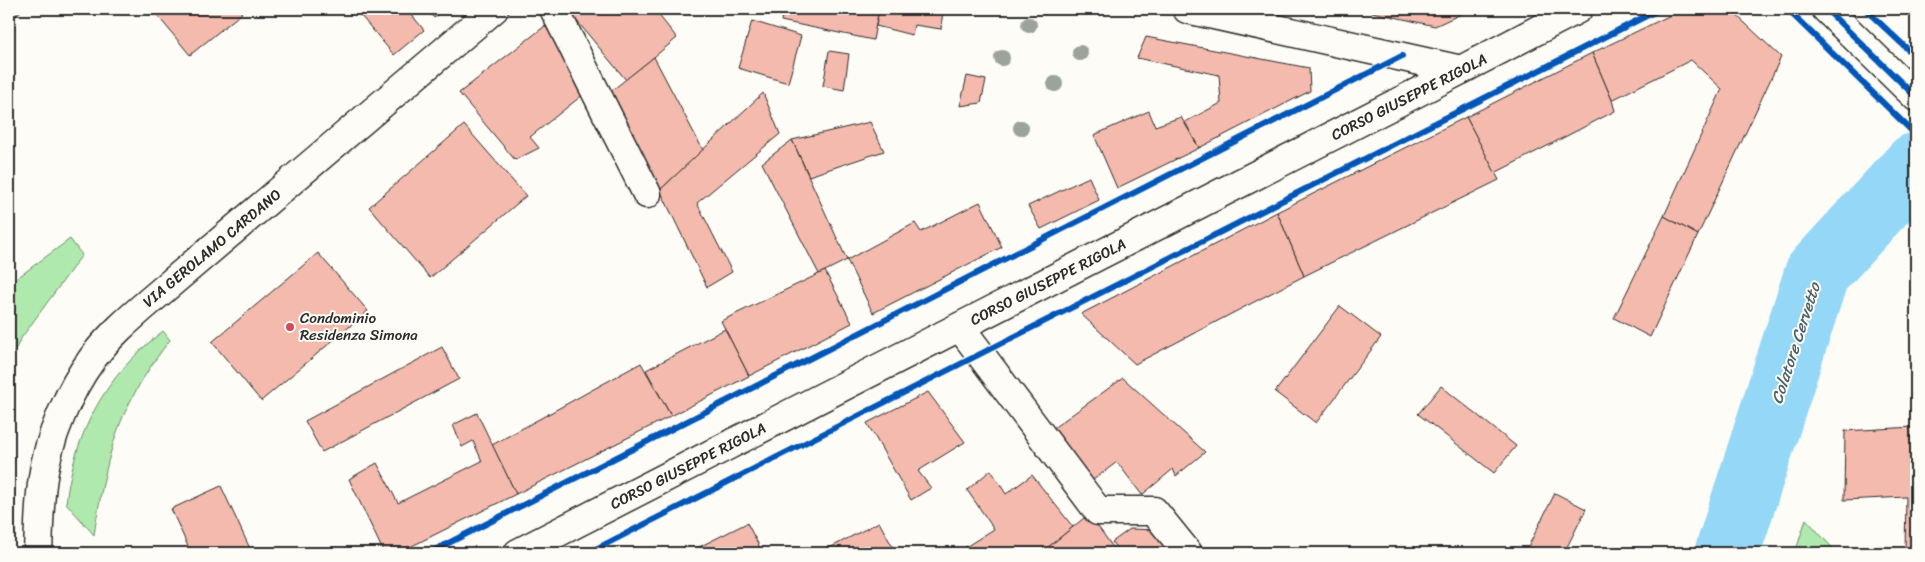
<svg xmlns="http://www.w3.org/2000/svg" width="1925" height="562" font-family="Sriracha,sans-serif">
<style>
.green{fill:#b0e9ad;stroke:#6e8a6c}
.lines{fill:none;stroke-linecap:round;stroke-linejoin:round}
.river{stroke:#95d7f7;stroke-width:65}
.building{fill:#f4baad;stroke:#2b2b2b}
.minor-casing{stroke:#2b2b2b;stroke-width:31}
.major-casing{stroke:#2b2b2b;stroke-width:31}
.minor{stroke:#fdfcf7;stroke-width:28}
.major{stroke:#fdfcf7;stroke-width:28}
.cycleway-casing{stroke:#fdfcf7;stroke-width:9}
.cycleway{stroke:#0057b8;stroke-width:6}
.tree{fill:#9ca399}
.poi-dot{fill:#d1495b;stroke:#fdfcf7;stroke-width:2}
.labels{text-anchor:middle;stroke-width:4;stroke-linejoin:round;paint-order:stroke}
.street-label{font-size:15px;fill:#2b2b2b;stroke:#fdfcf7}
.poi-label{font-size:15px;fill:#2b2b2b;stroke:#fdfcf7;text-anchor:start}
.water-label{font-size:16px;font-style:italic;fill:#4b5f68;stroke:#fdfcf7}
</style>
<rect width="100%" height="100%" fill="#fdfcf7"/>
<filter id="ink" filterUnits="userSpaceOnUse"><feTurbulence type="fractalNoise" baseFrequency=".02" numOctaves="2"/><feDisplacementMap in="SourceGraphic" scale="10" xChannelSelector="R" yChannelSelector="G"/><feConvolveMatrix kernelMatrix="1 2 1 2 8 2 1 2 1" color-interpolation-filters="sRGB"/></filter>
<g filter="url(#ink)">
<g class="green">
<path d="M70 239 82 255 22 337 9 361V284Z"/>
<path d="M163 331 170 340C151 364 134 391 122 419 107 455 100 497 94 535L66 503C75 431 105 376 163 331Z"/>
<path d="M1806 519 1837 553H1795Z"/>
</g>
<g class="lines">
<path class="river" d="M1727 553 1817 273 1916 165"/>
</g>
<g class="building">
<path d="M9 9H23L9 22Z"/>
<path d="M152 9H238L242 13 190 55Z"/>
<path d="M355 9H407L424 30 394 55Z"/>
<path d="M426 9H445L434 18Z"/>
<path d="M567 9H654L677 38 626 80Z"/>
<path d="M783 9H879L873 40 781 21Z"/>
<path d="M879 9H943L941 29 914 25 912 35 876 26Z"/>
<path d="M1358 9H1472L1435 26Z"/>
<path d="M1683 9H1730L1781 57 1698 235 1664 216 1722 89 1691 60 1612 100 1592 53Z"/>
<path d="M752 21 801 36 788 83 738 68Z"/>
<path d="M545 26 590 89 530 137 539 148 515 160 459 93Z"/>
<path d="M1146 37 1309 68 1310 91 1199 148 1185 122 1221 103 1219 75 1137 58Z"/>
<path d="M829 51 849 54 844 90 823 86Z"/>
<path d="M1592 53 1612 100 1615 111 1495 173 1466 117Z"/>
<path d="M654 57 703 150 660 190 610 92Z"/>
<path d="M967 76 986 80 981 103 960 106Z"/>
<path d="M763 93 780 134 697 203 732 272 707 287 660 190Z"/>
<path d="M1149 111 1155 126 1181 117 1199 148 1117 188 1094 135Z"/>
<path d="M1466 117 1499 180 1304 276 1277 212Z"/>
<path d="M870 122 884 151 809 176 792 140Z"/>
<path d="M464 125 526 196 430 278 369 207Z"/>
<path d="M792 140 847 260 819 274 762 163Z"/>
<path d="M1089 177 1099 200 1041 229 1028 206Z"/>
<path d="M980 202 1002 247 873 313 847 260 915 223 921 232Z"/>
<path d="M1277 212 1304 276 1135 364 1081 314Z"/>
<path d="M1664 216 1698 235 1650 337 1614 318Z"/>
<path d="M318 253 368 311 261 401 212 342Z"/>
<path d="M825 271 852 323 749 376 721 321Z"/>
<path d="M1340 306 1381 337 1316 423 1275 392Z"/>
<path d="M725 329 749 376 671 416 646 370Z"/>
<path d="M442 347 459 379 322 452 305 421Z"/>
<path d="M1910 359H1916V551L1905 552 1906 497 1844 500 1845 431 1913 427Z"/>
<path d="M641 363 671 416 516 494 492 445Z"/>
<path d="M1123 378 1205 452 1176 476 1173 469 1142 495 1117 462 1085 486 1045 434Z"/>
<path d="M1441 386 1516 446 1494 473 1418 414Z"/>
<path d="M928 392 965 442 918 471 931 488 911 500 867 423Z"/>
<path d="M477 413 516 494 398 553H384L349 479 377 463 398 503 482 461 473 441 462 447 453 425Z"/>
<path d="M991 470 1006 494 1032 475 1073 527 1041 553H956L994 529 967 490Z"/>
<path d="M221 486 252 553H191L171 509Z"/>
<path d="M1555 493 1586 509 1564 553H1531L1526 551Z"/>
<path d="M1089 514 1117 553H1041Z"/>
<path d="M879 522 896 553H820Z"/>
<path d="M747 523 763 553H687Z"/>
<path d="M1130 529 1158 530 1175 553H1120L1112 542Z"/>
</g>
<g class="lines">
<defs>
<g id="minor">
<path d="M554 9 647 194"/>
<path d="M1187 9 1461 70"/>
<path d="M960 327 1098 511H1154L1188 553"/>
<path d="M38 553C39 528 39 502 43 477 48 440 69 390 92 359 108 337 130 318 151 300L494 9"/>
<path d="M518 553 1461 70 1578 9"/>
</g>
<path id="major" d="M1826 9 1916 97"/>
</defs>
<use href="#minor" class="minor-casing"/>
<use href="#major" class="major-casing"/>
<use href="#minor" class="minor"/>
<use href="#major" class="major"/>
<defs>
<g id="cycleway">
<path d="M1787 9 1916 135"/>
<path d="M1826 9 1916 97"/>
<path d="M1865 9 1916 57"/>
<path d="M429 553 1402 56"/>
<path d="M588 553 1660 9"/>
</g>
</defs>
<use href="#cycleway" class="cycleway-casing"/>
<use href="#cycleway" class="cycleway"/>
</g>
<g class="tree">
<circle cx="1029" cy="25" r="8"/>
<circle cx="1080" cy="53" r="8"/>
<circle cx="1002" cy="58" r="8"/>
<circle cx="1055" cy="84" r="8"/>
<circle cx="1021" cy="128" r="8"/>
</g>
</g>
<circle class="poi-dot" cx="290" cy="327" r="5"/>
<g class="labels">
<g class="street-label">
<text transform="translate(1409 97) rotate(-27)" y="5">CORSO GIUSEPPE RIGOLA</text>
<text transform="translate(212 248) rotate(-40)" y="5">VIA GEROLAMO CARDANO</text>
<text transform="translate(1048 282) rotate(-27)" y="5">CORSO GIUSEPPE RIGOLA</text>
<text transform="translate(688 466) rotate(-27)" y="5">CORSO GIUSEPPE RIGOLA</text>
</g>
<g class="poi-label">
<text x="300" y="323">Condominio<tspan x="300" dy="17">Residenza Simona</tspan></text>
</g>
<g class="water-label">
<text transform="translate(1795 343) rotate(-72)" y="6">Colatore Cervetto</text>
</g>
</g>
<rect width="1925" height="562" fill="none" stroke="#fdfcf7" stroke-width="30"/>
<rect x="15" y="15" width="1895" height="532" fill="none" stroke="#2b2b2b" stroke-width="2" filter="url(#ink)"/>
</svg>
